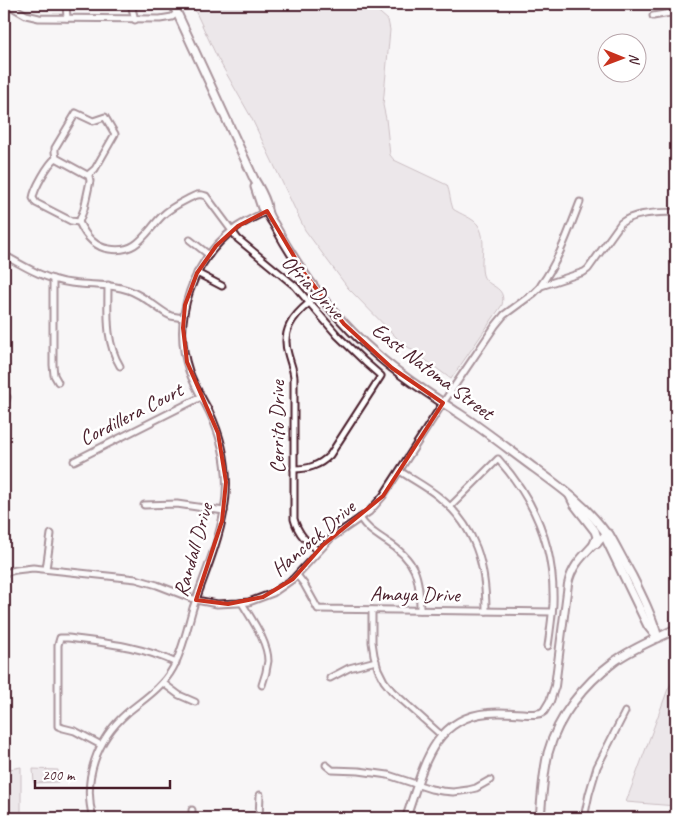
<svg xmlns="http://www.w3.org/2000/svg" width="680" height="822" font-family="Caveat,sans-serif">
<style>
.green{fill:#ded6d9;stroke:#947a82}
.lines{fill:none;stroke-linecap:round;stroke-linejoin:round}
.minor-casing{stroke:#4a1f2b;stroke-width:9}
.tertiary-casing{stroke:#4a1f2b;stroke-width:10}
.secondary-casing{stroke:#4a1f2b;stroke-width:11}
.minor{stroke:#fff;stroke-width:5}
.tertiary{stroke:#fff;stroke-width:6}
.secondary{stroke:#fff;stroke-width:7}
.marked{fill:none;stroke:#c8321e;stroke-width:4;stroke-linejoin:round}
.labels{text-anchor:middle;stroke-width:5;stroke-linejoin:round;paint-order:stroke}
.street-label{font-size:21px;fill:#4a1f2b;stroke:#fff}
</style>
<rect width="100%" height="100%" fill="#f8f6f7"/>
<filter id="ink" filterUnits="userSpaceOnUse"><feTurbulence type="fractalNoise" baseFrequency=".02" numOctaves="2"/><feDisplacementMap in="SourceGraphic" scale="10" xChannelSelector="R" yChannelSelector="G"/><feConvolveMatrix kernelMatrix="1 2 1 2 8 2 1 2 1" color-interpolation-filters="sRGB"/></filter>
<g filter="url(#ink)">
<g class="green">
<path d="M192 4H372L373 7 388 20 390 30 383 105 386 119 390 155 394 160 447 185C450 192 450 201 453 209 460 214 473 218 478 225 488 241 479 259 483 275 487 288 507 285 502 305L451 379 400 341 348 288 305 230 251 117 217 57Z"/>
<path d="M676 676V806L626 802 668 689Z"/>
<path d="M21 767V818H4V770Z"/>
<path d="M33 769 58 770V782L34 783Z"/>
</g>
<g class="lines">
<defs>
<g id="minor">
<path d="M7 4 26 15 39 18 160 19 172 17 177 13"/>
<path d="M66 4 67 18"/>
<path d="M131 4 135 20"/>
<path d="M653 16 676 12"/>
<path d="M56 158C48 164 34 189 33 198L36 203 71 221 79 222"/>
<path d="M88 175 95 169 115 134 105 117 93 121 76 113 55 148V152L56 158 89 176 90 181 84 209 79 222C85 235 94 247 109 249 138 254 145 233 162 216 169 209 178 204 188 199 194 196 198 193 206 196L238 239 295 286 338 336 365 362 381 376 330 455C319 466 308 469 294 469"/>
<path d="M190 240 209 255"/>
<path d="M4 255C25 267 46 280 71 283 90 286 110 283 128 290 143 295 154 306 167 314L171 316 183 318"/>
<path d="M197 273 222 286"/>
<path d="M53 279V365L54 375 58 382"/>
<path d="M108 285C108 313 105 341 120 366"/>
<path d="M541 285C559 260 569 230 580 202"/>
<path d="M309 303C293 316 281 331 288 354 290 362 293 368 294 377V519C298 534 307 542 318 551"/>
<path d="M4 408 7 397"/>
<path d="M74 461 201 397"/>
<path d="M400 471C413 480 427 487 439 497 476 527 486 565 486 611"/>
<path d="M144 505 177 504 224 511"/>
<path d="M450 507 498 459C535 500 555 548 553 604 552 618 550 632 548 646"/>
<path d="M360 518C367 529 376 534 386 541 416 560 420 577 420 610"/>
<path d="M46 569 51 534"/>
<path d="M4 573 16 570 33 568 136 579 157 585 196 600 217 604 238 603 249 602 273 593 293 579 331 538 369 512 383 496 443 403 495 326 504 315 534 293 541 286 584 272 588 269 621 223C635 212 659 213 676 212"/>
<path d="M297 575 304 584 318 609 552 612"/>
<path d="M242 603C252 620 268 642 268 661 267 669 265 677 262 685"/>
<path d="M372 610V642L374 655 378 669 384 681 392 691 441 735"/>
<path d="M330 678 349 668 376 661"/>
<path d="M163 683 179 695 195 702"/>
<path d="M101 745 75 731 63 728 58 726V645L60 638H68C105 643 142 646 176 663"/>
<path d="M326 765 332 770 359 771 388 775 431 789 442 791 453 792 468 790 476 788 490 780"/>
<path d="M93 818C82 779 97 739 127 713 144 699 162 688 173 668 183 650 187 628 193 608 204 576 218 544 224 511 230 477 224 442 209 411 202 398 194 385 189 371 171 318 193 259 237 227 246 221 257 216 267 211"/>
<path d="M192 818V810"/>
<path d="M259 818 260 795"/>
<path d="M584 818 589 794 597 767 625 712"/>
</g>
<path id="tertiary" d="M406 818C422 774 430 718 488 713 503 711 519 714 535 714L541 713 544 711 550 701 555 686 568 584C572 566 581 558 594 544H597L606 533"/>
<g id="secondary">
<path d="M173 4 254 179C259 187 263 194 266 203 268 209 266 204 267 210 268 215 271 220 274 224 300 272 334 318 376 354 402 377 431 395 460 414 484 430 507 448 530 465 559 486 585 504 606 533L609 534C617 548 624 562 632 576 642 596 652 616 658 638"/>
<path d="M255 187 262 208 267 211"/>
<path d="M570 496 574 504 595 531 597 537 594 544"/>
<path d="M606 533 605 537 648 626 656 636"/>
<path d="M540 818C542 797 543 774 548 753 558 716 584 684 615 661 633 648 656 639 676 629"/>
</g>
</defs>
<use href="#minor" class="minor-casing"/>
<use href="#tertiary" class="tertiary-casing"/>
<use href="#secondary" class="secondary-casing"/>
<use href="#minor" class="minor"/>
<use href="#tertiary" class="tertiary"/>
<use href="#secondary" class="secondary"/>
</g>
</g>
<path d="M0 0H680V822H0ZM267 211 304 273 344 324 392 368 443 403 383 496 323 545 293 579 263 597 228 604 196 600 222 521 226 482 218 433 187 362 183 328 185 305 197 273 216 246 238 226Z" fill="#f8f6f7" fill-opacity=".55" fill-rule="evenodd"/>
<path class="marked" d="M267 211 304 273 344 324 392 368 443 403 383 496 323 545 293 579 263 597 228 604 196 600 222 521 226 482 218 433 187 362 183 328 185 305 197 273 216 246 238 226Z"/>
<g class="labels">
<g class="street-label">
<text transform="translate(313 287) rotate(46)" y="7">Ofria Drive</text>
<text transform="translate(433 371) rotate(37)" y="7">East Natoma Street</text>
<text transform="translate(131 414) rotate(-27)" y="7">Cordillera Court</text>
<text transform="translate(277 427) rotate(-90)" y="7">Cerrito Drive</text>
<text transform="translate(313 538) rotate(-41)" y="7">Hancock Drive</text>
<text transform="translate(193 550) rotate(-74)" y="7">Randall Drive</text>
<text transform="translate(415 594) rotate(1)" y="7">Amaya Drive</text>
</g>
</g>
<rect width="680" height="822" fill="none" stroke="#fff" stroke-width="20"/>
<rect x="10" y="10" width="660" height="802" fill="none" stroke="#4a1f2b" stroke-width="2" filter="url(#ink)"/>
<g transform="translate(622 58) rotate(91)"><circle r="24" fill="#ffffff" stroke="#b7a5aa"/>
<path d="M0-4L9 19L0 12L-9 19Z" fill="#c8321e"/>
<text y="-8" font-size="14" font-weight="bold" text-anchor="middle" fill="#4a1f2b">N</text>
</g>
<path d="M35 780v8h135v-8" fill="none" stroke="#4a1f2b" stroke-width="2.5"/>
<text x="42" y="780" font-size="15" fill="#4a1f2b" stroke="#ffffff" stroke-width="4" paint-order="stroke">200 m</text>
</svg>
